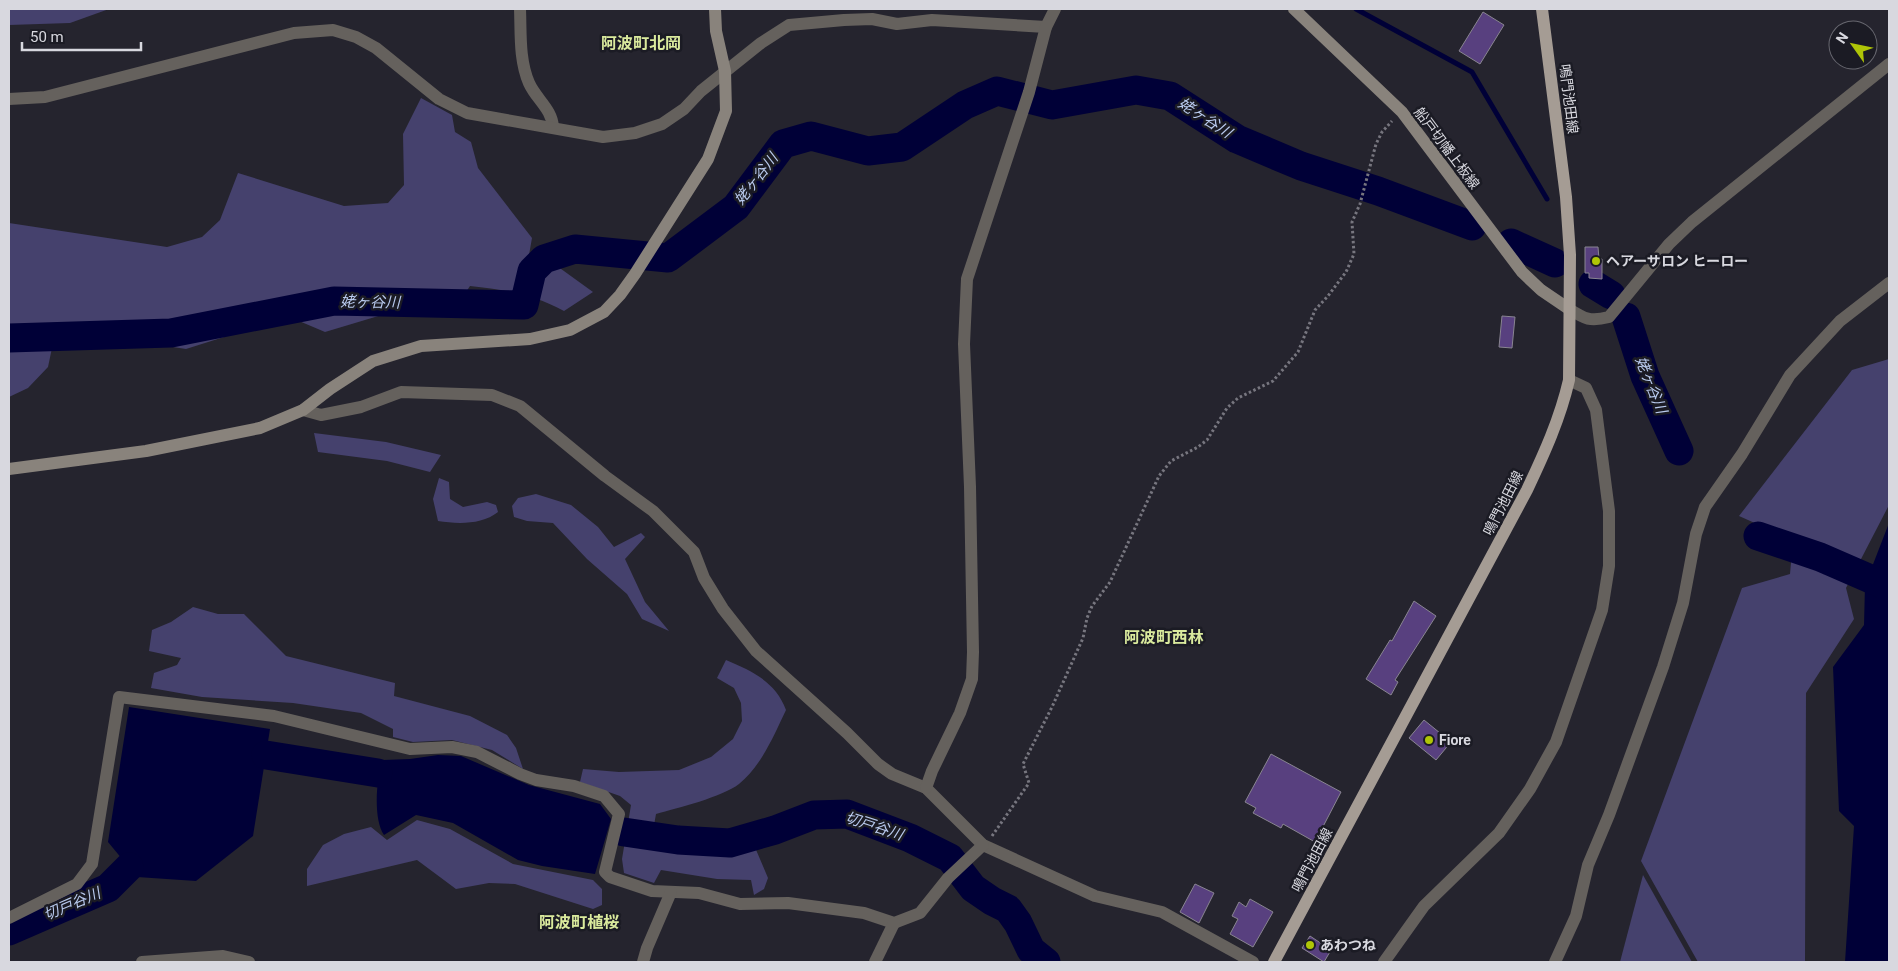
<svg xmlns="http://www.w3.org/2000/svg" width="1898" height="971" font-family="Roboto,'Noto Sans JP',sans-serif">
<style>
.green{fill:#45416d}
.water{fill:#000037}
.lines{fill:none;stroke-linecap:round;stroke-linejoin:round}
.stream{stroke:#000037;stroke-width:5}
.river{stroke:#000037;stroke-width:29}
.building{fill:#58407f;stroke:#898591}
.path{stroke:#77767f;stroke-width:3;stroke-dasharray:2.5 2.5;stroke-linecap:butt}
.street{stroke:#65615d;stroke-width:12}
.secondary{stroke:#89837c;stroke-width:12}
.primary{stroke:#a59c94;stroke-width:12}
.poi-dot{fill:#afc507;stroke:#1b1b24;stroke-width:2}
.labels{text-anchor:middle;stroke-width:5;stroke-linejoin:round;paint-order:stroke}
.street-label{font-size:14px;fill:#d8d8df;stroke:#1b1b24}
.poi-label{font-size:14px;font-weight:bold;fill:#d8d8df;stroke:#1b1b24;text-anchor:start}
.water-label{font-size:15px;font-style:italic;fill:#b9caee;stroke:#1b1b24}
.quarter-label{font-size:16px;font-weight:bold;fill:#daea9d;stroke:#1b1b24}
</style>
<rect width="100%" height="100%" fill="#25242e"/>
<g class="green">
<path d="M9 9H109L70 23 9 25Z"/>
<path d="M421 98 452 115 455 132 471 142 478 168 532 238 529 255 557 266 593 292 564 311C532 294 506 290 470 286L462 298 395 311 325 332 292 318 246 327 224 337 186 349 56 329 48 367 28 388 9 397V223L167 247 202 237 220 220 238 173 344 206 388 203 404 185 403 134Z"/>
<path d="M1889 359V505L1846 588 1854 619 1806 693 1805 962H1698L1641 861 1742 588 1790 574 1793 540 1739 516 1852 370Z"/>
<path d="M314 433 386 442 441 455 430 472 387 461 318 452Z"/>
<path d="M439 478 449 482 450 499 463 507 487 502 496 505 498 512C482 525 457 524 438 521L433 499Z"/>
<path d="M536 494 571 505 598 527 614 547 641 533 645 537 625 559 645 602 669 631 642 619 627 594 587 559 553 523 527 521 514 517 512 506 518 498Z"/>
<path d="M193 607 218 614H244L286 656 395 683 394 696 470 716 507 735 516 748 523 769 492 750 452 740 413 742 393 737V729L361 713 293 703 202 697 151 688 154 673 177 665 181 658 149 651 152 630 171 622Z"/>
<path d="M726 660C752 671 776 682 786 710 774 735 762 765 739 784 722 797 678 808 656 814L651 842 726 850 754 845 768 878 764 889 754 895 751 880 717 879 661 870 654 883 624 873 622 859 631 805 620 796 580 782 583 769 619 772 679 770 711 757 733 739 742 721 741 703 734 688 717 678Z"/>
<path d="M417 820 450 829 513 864 593 880 602 889V905L593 909 515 884 489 883 456 889 417 860 307 886V869L323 845 344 834 371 827 387 840Z"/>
<path d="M1643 875 1692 962H1620Z"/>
</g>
<g class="water">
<path d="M1889 523V962H1845L1854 826 1839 811 1833 667 1864 625 1865 585Z"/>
<path d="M129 707 270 729 253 836 196 881 137 877 108 842Z"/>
<path d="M438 755 461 756 529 785 600 804 611 819 595 874 542 866 518 860 453 823 416 815 384 835C373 819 376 778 383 760L410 759Z"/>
</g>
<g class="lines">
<g class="stream">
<path d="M1356 9 1472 72 1547 199"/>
<path d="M1550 254V261"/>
</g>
<g class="river">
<path d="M1511 243 1555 263"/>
<path d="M1593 284 1611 295"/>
<path d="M1626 317 1645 376 1679 451"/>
<path d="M9 338 171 333 334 301 524 305 532 271 544 259 575 249 668 258 736 207 783 144 811 136 868 151 902 147 965 105 997 91 1052 105 1136 90 1170 96 1237 139 1301 166 1378 191 1472 226"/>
<path d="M1758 536 1820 557 1889 587"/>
<path d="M266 755 378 773"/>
<path d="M624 832 678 840 730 843 775 830 814 815 847 814 910 838 950 858 973 888 992 901 1008 909 1018 923 1031 950 1046 962"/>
<path d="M9 931 108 888 129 867"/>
</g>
</g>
<g class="building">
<path d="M1483 12 1504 25 1480 64 1459 51Z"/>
<path d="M1585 247H1598L1599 259H1602V279L1589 278V273H1585Z"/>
<path d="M1502 316 1515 317 1512 348 1499 347Z"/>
<path d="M1414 601 1436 616 1395 680 1398 682 1391 695 1366 679 1390 640 1392 641Z"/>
<path d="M1424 720 1451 742 1436 760 1409 738Z"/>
<path d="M1271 754 1341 792 1315 842 1283 824 1281 828 1253 813 1256 808 1245 802Z"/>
<path d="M1195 884 1214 893 1199 923 1180 912Z"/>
<path d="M1250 899 1273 912 1253 947 1230 934 1238 919 1232 916 1239 902 1246 907Z"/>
<path d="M1310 936 1331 950 1324 962 1302 948Z"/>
</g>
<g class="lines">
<path class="path" d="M992 836 1029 783 1023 764 1052 707 1083 638 1087 618 1092 606 1110 582 1159 476 1171 461 1198 447 1207 440 1227 408 1238 398 1273 381 1298 352 1315 310 1328 296 1346 272 1354 254 1352 222 1360 204 1376 144 1382 132 1392 121"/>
<g class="street">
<path d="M520 9C521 33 519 60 529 83 536 99 552 109 553 127"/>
<path d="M9 99 45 97 294 33 333 30 356 37 376 48 439 99 467 113 603 137 635 133 662 124 684 109 701 91 761 43 789 25 844 20 872 19 897 24 932 20 1046 27"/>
<path d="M1569 309C1585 319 1590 322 1609 317L1669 244 1692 222 1889 64"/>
<path d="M303 410 321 415 361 407 401 392 492 395 520 406 605 476 653 511 694 552 704 578 723 609 756 651 847 733 878 764 892 774 926 788 983 845 1095 896 1162 912 1253 962"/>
<path d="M926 788 932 771 960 713 972 679 973 652 970 487 964 344 967 279 1029 92 1046 27 1055 9"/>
<path d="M9 918 77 884 92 864 119 697 274 716 410 749 452 747 477 752 520 774 536 780 574 786 604 796 619 814 605 872 610 877 652 891 699 893 740 904 788 903 864 913 894 923 920 913 948 878 983 845"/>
<path d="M142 962 223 956 249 962"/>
<path d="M643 962 647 948 671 892"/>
<path d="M875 962 894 923"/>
<path d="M1384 962 1424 906 1499 833 1530 789 1556 742 1602 610 1609 566V511L1596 410 1586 388 1569 380"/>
<path d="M1555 962 1576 916 1588 865 1609 815 1663 667 1683 603 1696 534 1705 507 1742 454 1790 375 1840 321 1889 283"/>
</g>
<g class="secondary">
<path d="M1294 9 1402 112 1522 272 1541 290 1569 309"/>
<path d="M9 469 146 451 260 428 303 410 330 389 373 361 421 346 530 339 570 330 604 312 620 295 635 274 708 159 726 111 725 71 716 31 715 9"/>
</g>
<path class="primary" d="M1274 962 1527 490C1544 454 1560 419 1569 380L1570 255 1566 197 1542 9"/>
</g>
<g class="poi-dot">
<circle cx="1596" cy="261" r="5"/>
<circle cx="1429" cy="740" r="5"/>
<circle cx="1310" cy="945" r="5"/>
</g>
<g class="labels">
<g class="street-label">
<text transform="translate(1569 99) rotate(83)" y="5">鳴門池田線</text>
<text transform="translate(1447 148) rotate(53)" y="5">船戸切幡上板線</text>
<text transform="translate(1503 503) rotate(-63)" y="5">鳴門池田線</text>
<text transform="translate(1312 860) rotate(-62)" y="5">鳴門池田線</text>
</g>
<g class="poi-label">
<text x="1606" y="266">ヘアーサロン ヒーロー</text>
<text x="1439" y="745">Fiore</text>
<text x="1320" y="950">あわつね</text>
</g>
<g class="water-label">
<text transform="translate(1205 118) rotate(33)" y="5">姥ヶ谷川</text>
<text transform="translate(756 179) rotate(-52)" y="5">姥ヶ谷川</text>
<text transform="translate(370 302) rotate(1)" y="5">姥ヶ谷川</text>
<text transform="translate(1651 385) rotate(68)" y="5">姥ヶ谷川</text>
<text transform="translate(874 826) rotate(18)" y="5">切戸谷川</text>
<text transform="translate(72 904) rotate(-23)" y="5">切戸谷川</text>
</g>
<g class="quarter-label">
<text x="641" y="49">阿波町北岡</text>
<text x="1164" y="643">阿波町西林</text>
<text x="579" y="928">阿波町植桜</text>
</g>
</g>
<rect width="1898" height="971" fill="none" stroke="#d8d8df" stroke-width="20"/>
<g transform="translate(1853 45) rotate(303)"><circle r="24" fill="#1b1b24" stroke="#67676f"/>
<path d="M0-4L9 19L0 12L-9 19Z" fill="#afc507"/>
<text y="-8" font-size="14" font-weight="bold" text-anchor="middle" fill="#d8d8df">N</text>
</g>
<path d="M22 42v8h119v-8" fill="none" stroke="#d8d8df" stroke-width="2.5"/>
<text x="30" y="42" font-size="15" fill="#d8d8df" stroke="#1b1b24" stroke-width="4" paint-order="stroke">50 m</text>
</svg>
